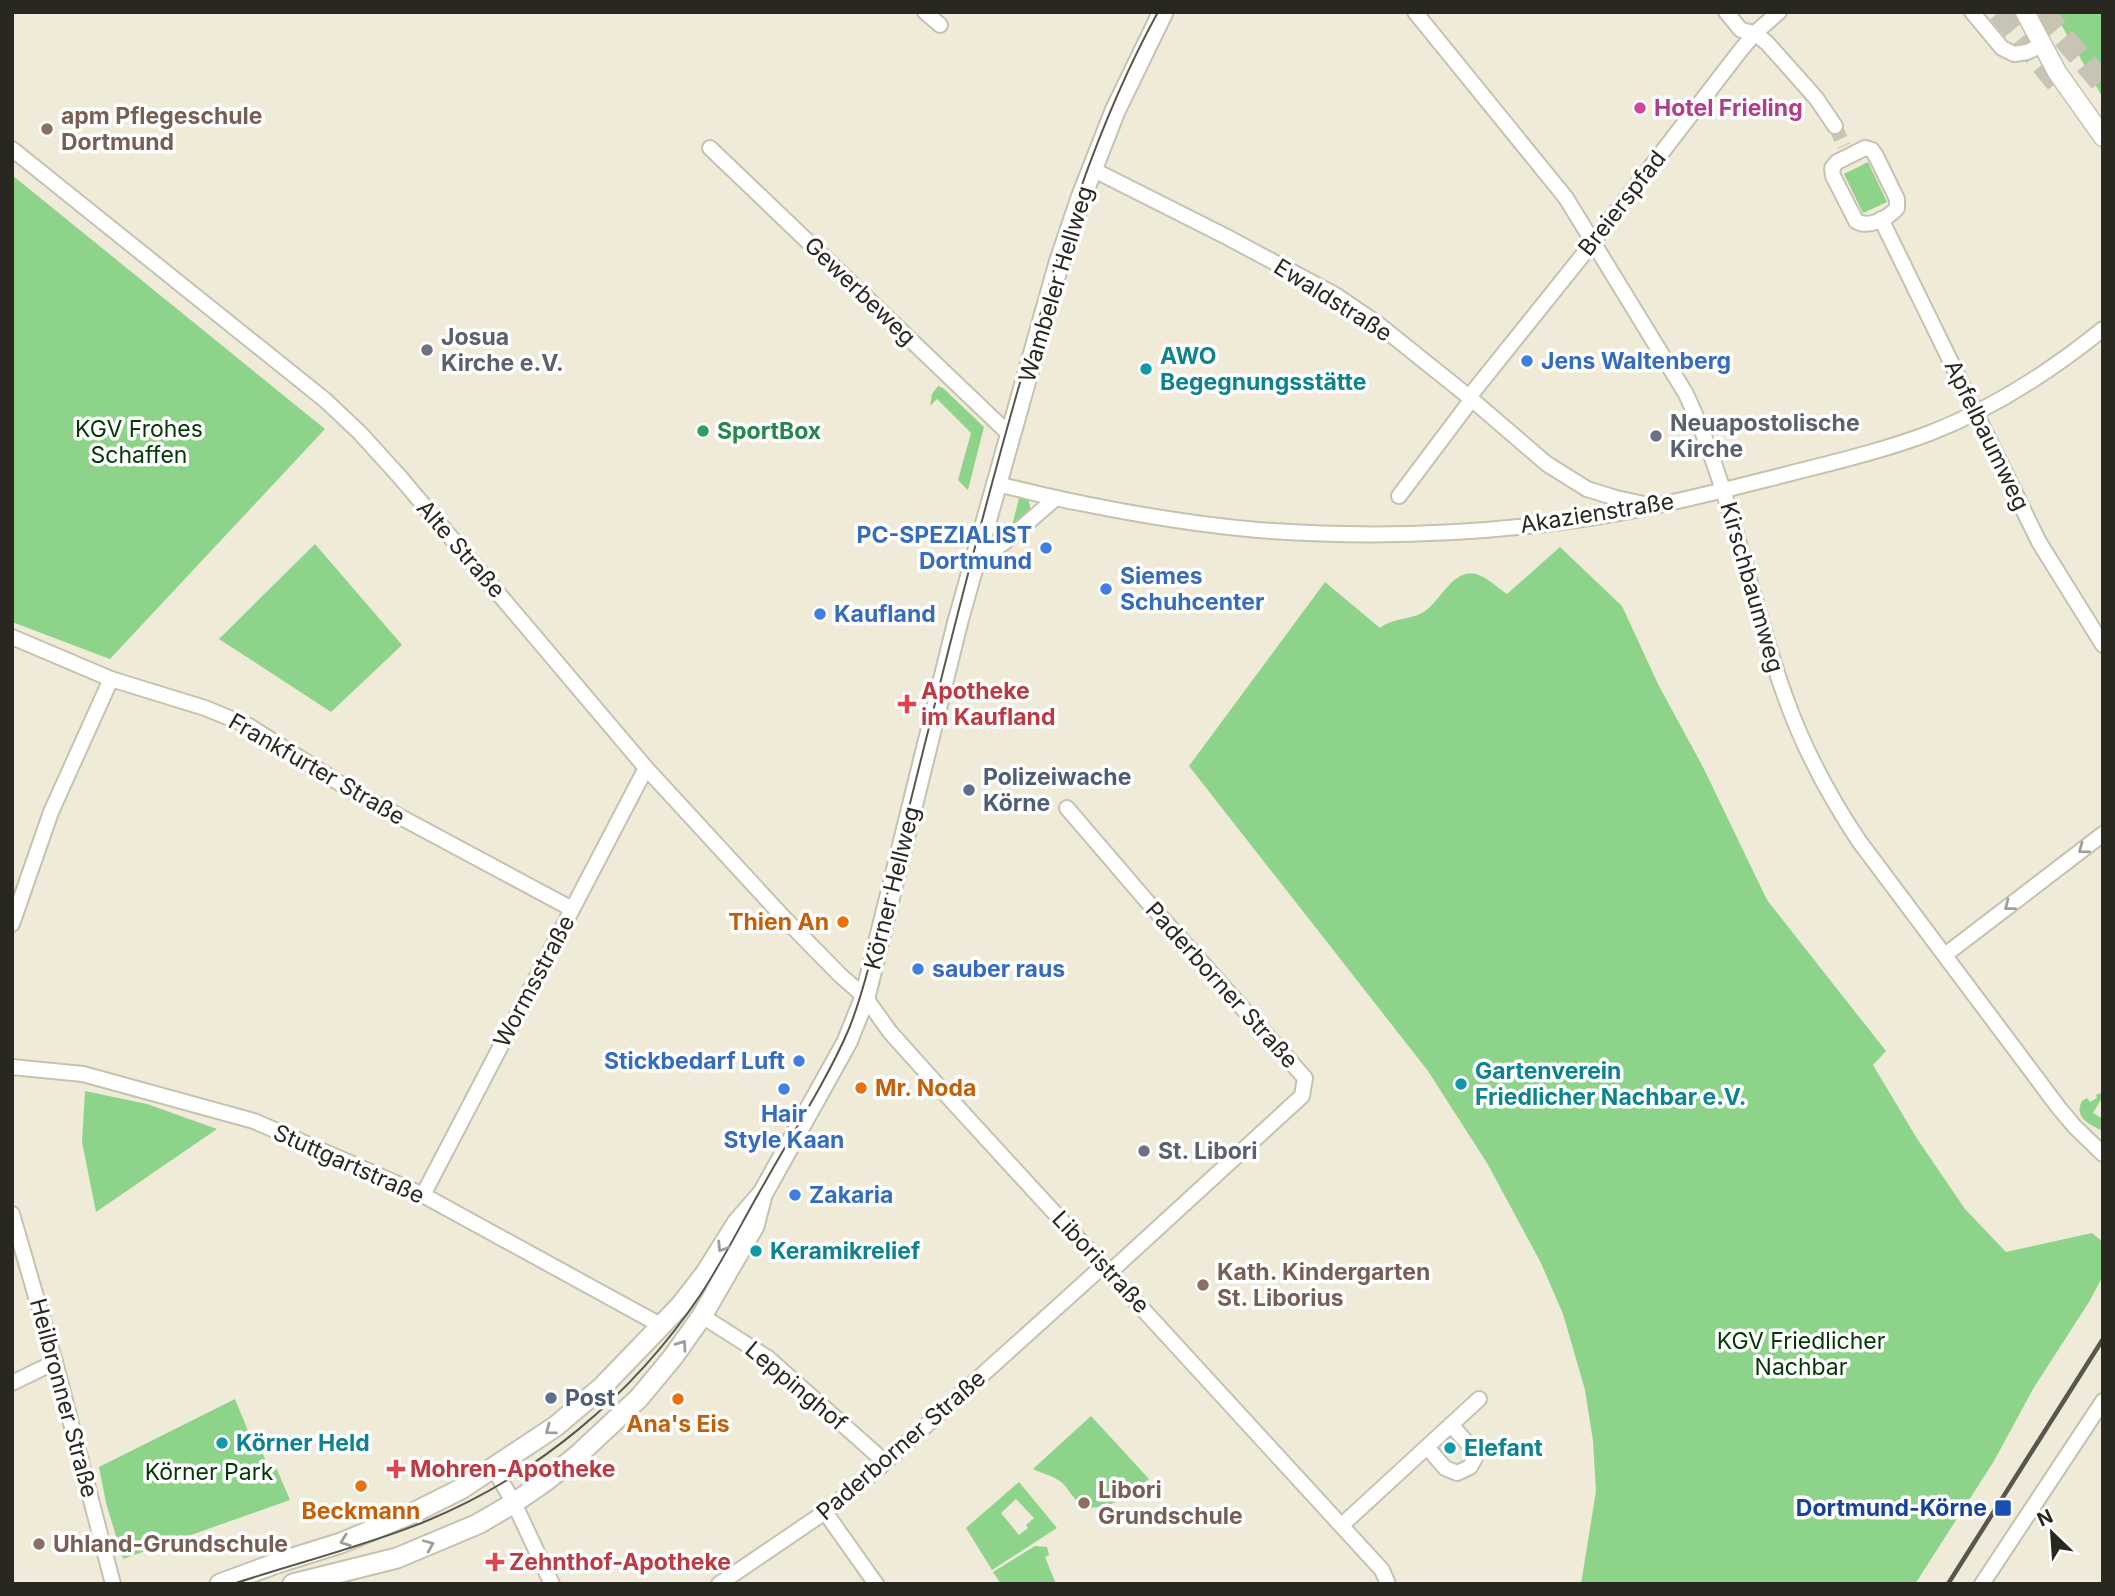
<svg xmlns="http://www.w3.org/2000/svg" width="2115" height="1596" font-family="Inter,sans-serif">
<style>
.green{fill:#8ed38a;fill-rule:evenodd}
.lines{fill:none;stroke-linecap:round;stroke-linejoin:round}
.minor-tunnel{stroke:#c7c4b3;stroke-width:14;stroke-dasharray:14 7;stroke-linecap:butt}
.trunk-tunnel{stroke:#c7c4b3;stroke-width:23;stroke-dasharray:23 11;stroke-linecap:butt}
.minor-casing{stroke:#c5c2af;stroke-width:18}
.tertiary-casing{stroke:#c5c2af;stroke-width:21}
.secondary-casing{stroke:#c5c2af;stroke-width:23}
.minor{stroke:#fff;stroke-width:14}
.tertiary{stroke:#fff;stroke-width:18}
.secondary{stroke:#fff;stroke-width:19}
.tram{stroke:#58574d;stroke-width:2}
.rail{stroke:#58574d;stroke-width:4.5}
.oneway{stroke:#9e9e9b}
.hotel-dot{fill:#d1479c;stroke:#fff;stroke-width:2.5}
.education-dot{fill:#8d6e63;stroke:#fff;stroke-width:2.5}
.worship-dot{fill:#6b7280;stroke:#fff;stroke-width:2.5}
.shop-dot{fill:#3f7fe0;stroke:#fff;stroke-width:2.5}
.culture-dot{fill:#0f9aa8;stroke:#fff;stroke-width:2.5}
.leisure-dot{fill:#2e9e5b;stroke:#fff;stroke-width:2.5}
.health-dot{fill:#e0444e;stroke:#fff;stroke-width:2.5}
.service-dot{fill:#5c6f8a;stroke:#fff;stroke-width:2.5}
.food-dot{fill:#e8710a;stroke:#fff;stroke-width:2.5}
.transit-dot{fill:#1a4fb4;stroke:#fff;stroke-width:2.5}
.labels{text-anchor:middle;stroke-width:7;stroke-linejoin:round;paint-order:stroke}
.hotel-label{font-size:23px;font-weight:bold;fill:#b23c85;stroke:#fff;text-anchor:start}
.education-label{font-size:23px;font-weight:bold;fill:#785e54;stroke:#fff;text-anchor:start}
.street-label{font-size:23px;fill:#282720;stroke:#fff}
.worship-label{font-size:23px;font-weight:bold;fill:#5b616d;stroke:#fff;text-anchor:start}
.culture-label{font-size:23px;font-weight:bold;fill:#0d838f;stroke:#fff;text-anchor:start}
.shop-label{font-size:23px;font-weight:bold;fill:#366cbe;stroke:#fff;text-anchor:start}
.park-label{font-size:23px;fill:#023804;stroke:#fff}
.leisure-label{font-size:23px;font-weight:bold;fill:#27864d;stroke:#fff;text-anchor:start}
.health-label{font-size:23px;font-weight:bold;fill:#be3a42;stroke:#fff;text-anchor:start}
.service-label{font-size:23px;font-weight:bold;fill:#4e5e75;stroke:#fff;text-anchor:start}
.food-label{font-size:23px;font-weight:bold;fill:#c56008;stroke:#fff}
.transit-label{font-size:23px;font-weight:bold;fill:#164399;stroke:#fff;text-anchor:end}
</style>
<rect width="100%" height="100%" fill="#efebd8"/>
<g class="green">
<path d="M2054 12H2103V98Z"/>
<path d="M1868 162 1887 202 1863 213 1844 174Z"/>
<path d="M12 175 325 429 110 659 12 622Z"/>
<path d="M938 386 943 388 984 427 968 490 958 480 971 433 937 399 930 406 932 394Z"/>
<path d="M1019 498 1028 500C1035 513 1022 521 1012 526Z"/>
<path d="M315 544 402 645 331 712 219 639Z"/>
<path d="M1560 547 1622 606 1658 684 1704 769 1767 900 1886 1051 1873 1065 1916 1137 1965 1209 2006 1252 2092 1233 2103 1242V1276L2089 1302 2033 1389 1994 1461 1915 1584H1581L1596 1491 1593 1441 1585 1390 1563 1314 1541 1263 1487 1163 1428 1071 1189 766 1325 582 1380 628C1392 618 1408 620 1422 613 1441 603 1452 566 1479 575 1489 579 1498 588 1507 594Z"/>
<path d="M85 1091 147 1104 217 1129 96 1212 82 1142Z"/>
<path d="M2103 1092V1096L2093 1113 2103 1119V1131C2090 1125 2073 1117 2082 1101L2087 1098 2090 1102 2097 1098 2096 1095Z"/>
<path d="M235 1399 253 1443 257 1442 269 1467 275 1465 290 1500 123 1559 106 1503 99 1467Z"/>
<path d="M1091 1416 1149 1479C1129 1493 1101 1521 1076 1500 1070 1494 1066 1484 1058 1480 1051 1475 1041 1473 1033 1469Z"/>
<path d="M1019 1482 1057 1528 992 1570 966 1528ZM1016 1499 1034 1518 1026 1525 1028 1528 1019 1535 1001 1513Z"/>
<path d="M1035 1546 1047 1547 1049 1555 1045 1557 1056 1584H1001L993 1572Z"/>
</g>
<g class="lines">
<path class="minor-tunnel" d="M1835 126 1844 146"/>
<g class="trunk-tunnel">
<path d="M1999 12 2064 91"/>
<path d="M2042 12 2103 84"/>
</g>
<defs>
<g id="minor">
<path d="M925 12 940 25"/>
<path d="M1415 12 1566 198 1686 394C1732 491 1749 598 1786 699 1804 749 1829 796 1859 841L2059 1108 2075 1127 2103 1154"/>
<path d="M1726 12 1741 30 1755 33 1767 43 1816 98 1835 126"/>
<path d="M1972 12 2002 48 2014 54 2027 52 2042 45"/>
<path d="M710 148 1009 434"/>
<path d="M1865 148 1872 150 1876 156 1897 199V208C1888 218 1869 229 1856 221L1833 176 1832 168 1837 162Z"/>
<path d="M12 149 325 400 360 433 399 476 646 768 785 919 840 975 865 997 890 1032 951 1100 1382 1570 1388 1584"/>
<path d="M1092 169 1227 237 1337 296 1378 324 1469 397 1547 464 1587 489 1616 498 1644 504"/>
<path d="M1881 219 2039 542 2103 645"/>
<path d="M1469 397 1586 251 1740 51 1755 33 1779 12"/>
<path d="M996 484C1024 490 1052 498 1080 503 1139 515 1198 525 1258 530 1363 538 1471 535 1576 520 1640 511 1705 495 1768 479 1822 465 1877 453 1930 433 1992 409 2051 371 2103 329"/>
<path d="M1399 496 1472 399"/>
<path d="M973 564 1005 542 1056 498"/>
<path d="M12 637 111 679 205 708 249 726 352 791 572 909"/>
<path d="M1067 808 1145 899 1305 1078 1302 1096 1110 1272"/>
<path d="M12 924 51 812 111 679"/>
<path d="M1945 955 2103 834"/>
<path d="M12 1067 83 1074 254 1121 423 1195 662 1326"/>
<path d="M423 1195 646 768"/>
<path d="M12 1214 55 1362 113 1584"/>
<path d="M702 1316 768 1358 885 1462"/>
<path d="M12 1383 55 1362"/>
<path d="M1427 1447 1445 1468 1457 1473 1470 1467 1475 1458 1472 1448 1451 1425"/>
<path d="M494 1469 514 1503 552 1584"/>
<path d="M825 1512 876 1584"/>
<path d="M1342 1525 1479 1399"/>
<path d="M719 1584 825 1512 881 1466 1104 1265"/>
<path d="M1982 1584 2103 1401"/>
</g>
<path id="tertiary" d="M2025 12 2057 72 2103 137"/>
<g id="secondary">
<path d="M220 1584 277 1563 341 1543 413 1513 461 1489 556 1426 602 1387 680 1306 705 1274 737 1223 763 1193 847 1042 865 997 958 621 1059 263 1081 198 1115 111 1163 12"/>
<path d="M293 1584 397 1558 478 1524 514 1503 547 1480 579 1454 639 1398 673 1357 702 1316 754 1226 761 1199"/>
</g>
</defs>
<use href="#minor" class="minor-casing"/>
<use href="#tertiary" class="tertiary-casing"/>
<use href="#secondary" class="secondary-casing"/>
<use href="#minor" class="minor"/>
<use href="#tertiary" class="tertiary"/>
<use href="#secondary" class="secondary"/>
<path class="tram" d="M233 1584C296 1563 362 1547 424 1522 537 1476 633 1395 701 1294 724 1259 743 1220 764 1184 791 1135 826 1082 848 1031 857 1010 863 988 869 966 918 775 963 583 1017 393 1055 263 1092 132 1158 12"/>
<path class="rail" d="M1948 1584 2103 1339"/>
</g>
<defs><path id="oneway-chevron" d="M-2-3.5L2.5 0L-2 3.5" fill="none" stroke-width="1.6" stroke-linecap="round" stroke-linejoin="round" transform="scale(1.75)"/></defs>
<g class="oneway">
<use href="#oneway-chevron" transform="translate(2083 849) rotate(143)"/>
<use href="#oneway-chevron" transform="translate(2009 906) rotate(142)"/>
<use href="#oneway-chevron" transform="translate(722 1247) rotate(122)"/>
<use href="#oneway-chevron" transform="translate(682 1345) rotate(-55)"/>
<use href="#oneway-chevron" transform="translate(550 1430) rotate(144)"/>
<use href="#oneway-chevron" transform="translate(345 1541) rotate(160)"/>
<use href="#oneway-chevron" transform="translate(429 1545) rotate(-23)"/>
</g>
<circle class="hotel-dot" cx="1640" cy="108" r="7"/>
<g class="education-dot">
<circle cx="47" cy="129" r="7"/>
<circle cx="1203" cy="1285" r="7"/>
<circle cx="1084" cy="1503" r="7"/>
<circle cx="39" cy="1544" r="7"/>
</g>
<g class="worship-dot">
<circle cx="427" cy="350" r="7"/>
<circle cx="1656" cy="436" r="7"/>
<circle cx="1144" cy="1151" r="7"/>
</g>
<g class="shop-dot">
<circle cx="1527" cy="361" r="7"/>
<circle cx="1046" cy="548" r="7"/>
<circle cx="1106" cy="589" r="7"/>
<circle cx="820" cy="614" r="7"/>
<circle cx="918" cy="969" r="7"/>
<circle cx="799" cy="1061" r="7"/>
<circle cx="784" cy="1089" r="7"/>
<circle cx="795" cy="1195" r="7"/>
</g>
<g class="culture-dot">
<circle cx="1146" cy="369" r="7"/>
<circle cx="1461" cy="1084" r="7"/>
<circle cx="756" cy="1251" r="7"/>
<circle cx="222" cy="1443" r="7"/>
<circle cx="1450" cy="1448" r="7"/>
</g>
<circle class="leisure-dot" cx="703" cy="431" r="7"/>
<g class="health-dot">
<path d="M903.5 693.5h7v7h7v7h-7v7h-7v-7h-7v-7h7z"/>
<path d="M392.5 1458.5h7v7h7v7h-7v7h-7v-7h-7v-7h7z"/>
<path d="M491.5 1551.5h7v7h7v7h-7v7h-7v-7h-7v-7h7z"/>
</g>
<g class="service-dot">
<circle cx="969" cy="790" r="7"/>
<circle cx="551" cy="1398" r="7"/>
</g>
<g class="food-dot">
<circle cx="843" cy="922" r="7"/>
<circle cx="861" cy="1088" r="7"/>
<circle cx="678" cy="1399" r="7"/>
<circle cx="361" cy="1486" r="7"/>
</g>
<rect class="transit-dot" x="1994" y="1499" width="18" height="18" rx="3.5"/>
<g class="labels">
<g class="hotel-label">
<text x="1654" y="116">Hotel Frieling</text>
</g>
<g class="education-label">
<text x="61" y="124">apm Pflegeschule<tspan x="61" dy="26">Dortmund</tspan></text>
<text x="1217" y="1280">Kath. Kindergarten<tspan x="1217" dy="26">St. Liborius</tspan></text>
<text x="1098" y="1498">Libori<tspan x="1098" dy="26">Grundschule</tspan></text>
<text x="53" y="1552">Uhland-Grundschule</text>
</g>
<g class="street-label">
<text transform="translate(1622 203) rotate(-52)" y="8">Breierspfad</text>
<text transform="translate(1056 284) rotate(-73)" y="8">Wambeler Hellweg</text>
<text transform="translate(860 291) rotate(44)" y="8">Gewerbeweg</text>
<text transform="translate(1333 300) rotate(32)" y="8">Ewaldstraße</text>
<text transform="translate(1987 435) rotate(64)" y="8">Apfelbaumweg</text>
<text transform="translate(1597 513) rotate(-9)" y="8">Akazienstraße</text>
<text transform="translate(461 549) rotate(49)" y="8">Alte Straße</text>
<text transform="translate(1752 587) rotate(74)" y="8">Kirschbaumweg</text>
<text transform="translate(317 769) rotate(30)" y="8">Frankfurter Straße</text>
<text transform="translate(892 888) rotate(-76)" y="8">Körner Hellweg</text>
<text transform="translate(534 981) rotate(-62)" y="8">Wormsstraße</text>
<text transform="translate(1222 985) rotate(48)" y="8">Paderborner Straße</text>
<text transform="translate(349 1164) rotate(24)" y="8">Stuttgartstraße</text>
<text transform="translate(1101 1262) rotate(47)" y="8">Liboristraße</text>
<text transform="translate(796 1386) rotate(40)" y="8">Leppinghof</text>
<text transform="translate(64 1398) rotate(75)" y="8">Heilbronner Straße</text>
<text transform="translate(901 1445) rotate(-41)" y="8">Paderborner Straße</text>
</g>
<g class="worship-label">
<text x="441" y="345">Josua<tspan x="441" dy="26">Kirche e.V.</tspan></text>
<text x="1670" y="431">Neuapostolische<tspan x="1670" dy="26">Kirche</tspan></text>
<text x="1158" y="1159">St. Libori</text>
</g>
<g class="culture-label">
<text x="1160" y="364">AWO<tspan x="1160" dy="26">Begegnungsstätte</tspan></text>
<text x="1475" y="1079">Gartenverein<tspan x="1475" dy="26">Friedlicher Nachbar e.V.</tspan></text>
<text x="770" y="1259">Keramikrelief</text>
<text x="236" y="1451">Körner Held</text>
<text x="1464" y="1456">Elefant</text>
</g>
<g class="shop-label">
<text x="1541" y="369">Jens Waltenberg</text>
<text x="1032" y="543" text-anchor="end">PC-SPEZIALIST<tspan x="1032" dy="26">Dortmund</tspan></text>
<text x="1120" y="584">Siemes<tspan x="1120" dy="26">Schuhcenter</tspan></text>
<text x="834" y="622">Kaufland</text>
<text x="932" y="977">sauber raus</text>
<text x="785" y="1069" text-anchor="end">Stickbedarf Luft</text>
<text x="784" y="1122" text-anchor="middle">Hair<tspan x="784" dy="26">Style Kaan</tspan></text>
<text x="809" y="1203">Zakaria</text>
</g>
<g class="park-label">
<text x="139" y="437">KGV Frohes<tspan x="139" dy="26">Schaffen</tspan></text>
<text x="1801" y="1349">KGV Friedlicher<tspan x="1801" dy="26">Nachbar</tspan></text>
<text x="209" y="1480">Körner Park</text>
</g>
<g class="leisure-label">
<text x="717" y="439">SportBox</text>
</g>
<g class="health-label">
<text x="921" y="699">Apotheke<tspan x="921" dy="26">im Kaufland</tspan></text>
<text x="410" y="1477">Mohren-Apotheke</text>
<text x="509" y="1570">Zehnthof-Apotheke</text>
</g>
<g class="service-label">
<text x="983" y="785">Polizeiwache<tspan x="983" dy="26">Körne</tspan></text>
<text x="565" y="1406">Post</text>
</g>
<g class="food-label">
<text x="829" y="930" text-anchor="end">Thien An</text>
<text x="875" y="1096" text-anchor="start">Mr. Noda</text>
<text x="678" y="1432">Ana's Eis</text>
<text x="361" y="1519">Beckmann</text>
</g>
<g class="transit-label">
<text x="1987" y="1516">Dortmund-Körne</text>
</g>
</g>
<rect width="2115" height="1596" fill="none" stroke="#282720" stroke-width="28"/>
<g transform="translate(2052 1533) rotate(335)" stroke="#ffffff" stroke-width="5" paint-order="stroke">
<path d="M0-5L12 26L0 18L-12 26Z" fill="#282720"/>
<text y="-10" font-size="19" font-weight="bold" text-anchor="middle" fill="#282720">N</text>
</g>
</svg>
